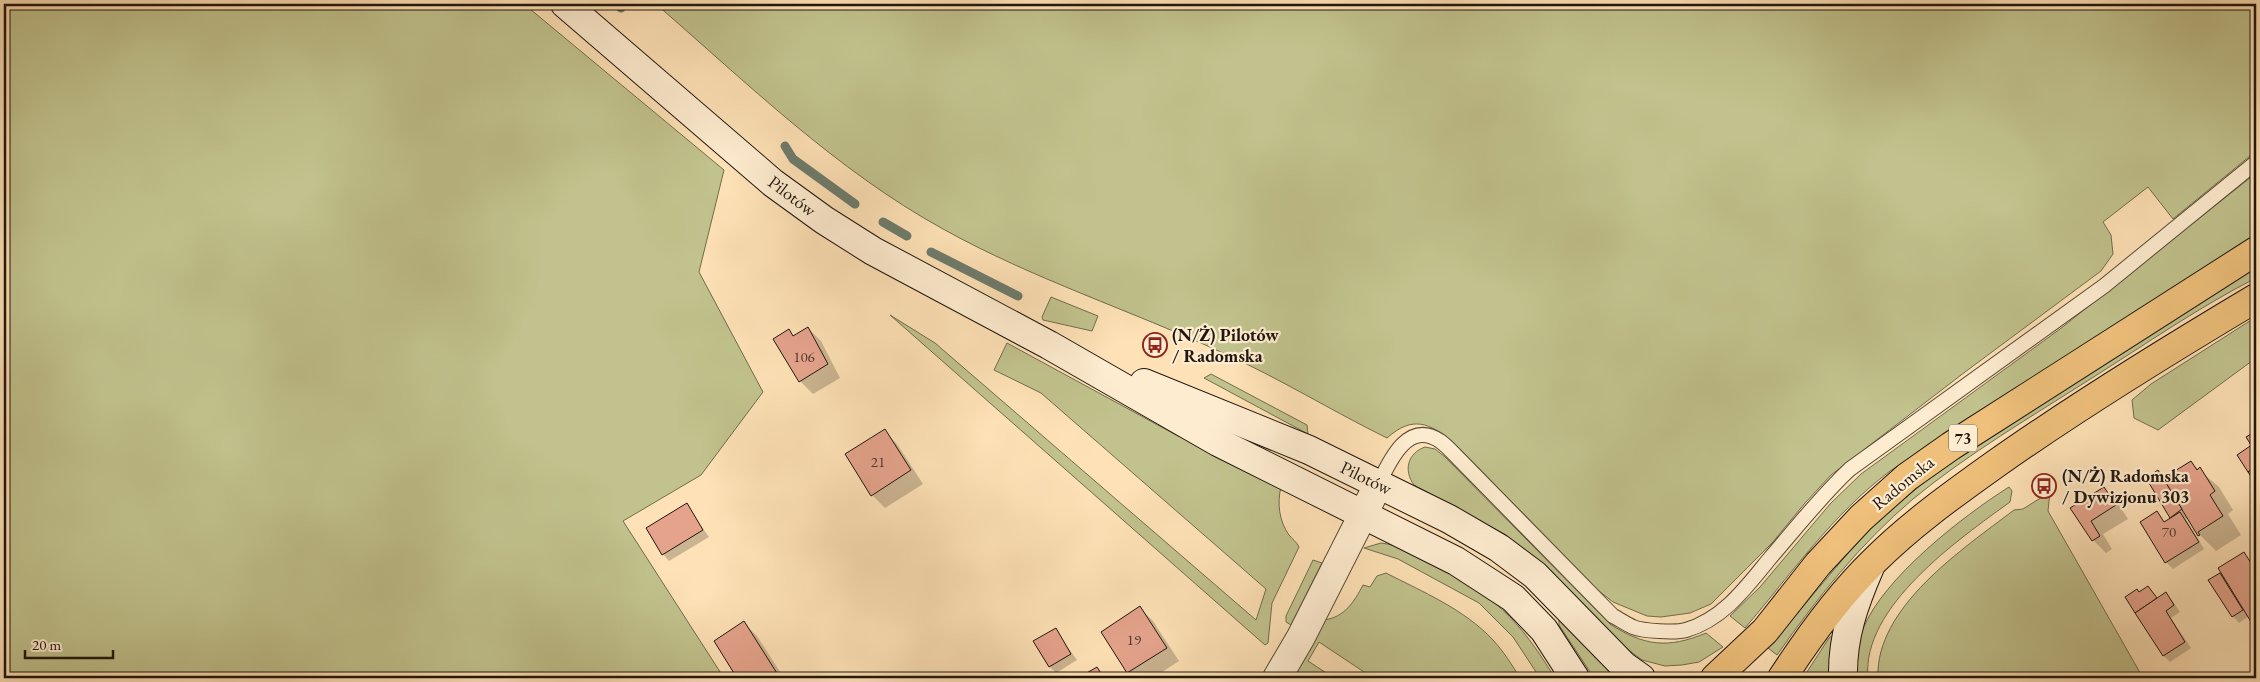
<svg xmlns="http://www.w3.org/2000/svg" width="2260" height="682" font-family="'EB Garamond',serif">
<style>
.green{fill:#c1c28d;stroke:#706c4c}
.shadow{fill:#0003}
.lines{fill:none;stroke-linecap:round;stroke-linejoin:round}
.stream{stroke:#6d7b6b;stroke-width:9}
.building{fill:#e5a38c;stroke:#20160c}
.lane-casing{stroke:#584936;stroke-width:16}
.street-casing{stroke:#584936;stroke-width:30}
.secondary-casing{stroke:#20160c;stroke-width:30}
.primary-casing{stroke:#20160c;stroke-width:30}
.lane{stroke:#feecd0;stroke-width:14}
.street{stroke:#feecd0;stroke-width:28}
.secondary{stroke:#feecd0;stroke-width:28}
.primary{stroke:#efc07b;stroke-width:28}
.labels{text-anchor:middle;stroke-width:4.5;stroke-linejoin:round;paint-order:stroke}
.number-label{font-size:15px;fill:#51392c}
.shield{fill:#feecd0;stroke:#635647;stroke-width:1}
.shield-label{font-size:16px;font-weight:bold;fill:#20160c}
.street-label{font-size:18px;fill:#20160c;stroke:#feecd0}
.poi-label{font-size:18px;font-weight:bold;fill:#20160c;stroke:#feecd0;text-anchor:start}
</style>
<rect width="100%" height="100%" fill="#fee1b6"/>
<filter id="stains"><feTurbulence type="fractalNoise" baseFrequency=".004" numOctaves="4"/><feColorMatrix values="0 0 0 0 .2 0 0 0 0 .09 0 0 0 0 .02 0 0 0 .5 -.17"/></filter>
<radialGradient id="worn" r=".72"><stop offset=".6" stop-color="#630" stop-opacity="0"/><stop offset="1" stop-color="#630" stop-opacity=".3"/></radialGradient>
<g class="green">
<path d="M4 4H524L724 170 699 272 763 392 701 475 623 521 724 678H4Z"/>
<path d="M656 4H2256V165L2250 156 2173 219 2148 187 2103 222 2111 235 2113 254 2101 271 1965 372 1831 475 1805 503 1772 543 1711 604 1690 613 1661 617 1647 616 1613 602 1599 591 1453 442C1429 423 1413 415 1387 438 1332 411 1279 378 1223 353 1130 310 1033 279 943 229 836 170 747 83 656 4Z"/>
<path d="M2256 173V236L1890 471C1832 515 1792 573 1745 628L1730 616 1760 587 1830 504 1861 474 2060 329Z"/>
<path d="M2256 264V278C2199 307 2146 344 2092 378 2031 417 1969 453 1913 499 1860 544 1817 598 1777 655L1768 648 1859 540 1883 516 1943 467Z"/>
<path d="M1051 297 1098 316 1092 331 1043 320 1042 317Z"/>
<path d="M890 315 935 343 1256 620 1266 589 1041 393 994 370 1007 343 1178 436 1182 435 1281 487C1277 503 1279 521 1289 535 1292 539 1297 542 1299 547L1272 603 1268 643 1265 645Z"/>
<path d="M2256 317V358L2158 430 2134 418 2132 400 2151 384Z"/>
<path d="M1211 374 1307 425 1308 434 1204 378Z"/>
<path d="M1425 447 1435 449 1445 457 1610 624C1644 646 1668 649 1706 633L1723 647 1699 662 1682 665 1665 666 1642 660 1623 646 1556 578 1506 535 1414 485C1403 470 1408 453 1425 447Z"/>
<path d="M2009 487 2012 491 2010 502C1959 539 1861 607 1868 678H1854C1856 661 1857 645 1863 629 1883 578 1963 516 2009 487Z"/>
<path d="M2050 492 2048 511 2143 678H1878C1875 607 1963 549 2014 510L2023 509Z"/>
<path d="M1381 543C1399 545 1414 554 1430 563 1494 595 1518 618 1555 678H1540L1513 637 1479 603 1398 559 1364 548Z"/>
<path d="M1313 560 1322 563 1291 625 1286 622V616Z"/>
<path d="M1386 573C1423 592 1464 609 1493 640 1504 652 1512 665 1520 678H1373L1319 642 1308 661 1334 678H1293L1324 620C1345 617 1354 602 1363 585L1370 587 1377 576Z"/>
<path d="M1559 618 1619 678H1594L1559 625Z"/>
<path d="M1833 635 1832 678H1803L1829 638Z"/>
</g>
<g class="shadow">
<path d="M808 328 821 341 840 378 813 394 800 381 775 339 788 331 794 336Z"/>
<path d="M884 431 897 444 923 484 885 508 872 495Z"/>
<path d="M2256 432V480L2253 477V446L2248 438Z"/>
<path d="M2191 463 2219 487 2233 510 2228 514 2241 535 2216 551 2197 532 2188 516 2186 519 2204 549 2173 569 2166 562 2157 513 2165 523 2172 519 2148 478H2164Z"/>
<path d="M2104 489 2117 502 2128 519 2103 534 2112 549 2106 553 2093 540 2072 509Z"/>
<path d="M686 505 709 537 669 561 663 554Z"/>
<path d="M2244 553 2256 569V628L2249 616 2239 623 2233 616 2210 580Z"/>
<path d="M2148 588 2158 599 2166 594 2172 600 2180 612 2171 618 2191 648 2170 662 2164 656 2127 598Z"/>
<path d="M1140 608 1153 621 1179 661 1153 678H1134L1103 632Z"/>
<path d="M744 623 757 636 784 678H738L715 641Z"/>
<path d="M1055 630 1077 660 1056 673 1050 667Z"/>
<path d="M1097 669 1107 678H1081Z"/>
</g>
<g class="lines">
<g class="stream">
<path d="M617 4 621 8"/>
<path d="M785 146 793 159 855 204"/>
<path d="M883 222 907 236"/>
<path d="M931 252 1018 296"/>
</g>
</g>
<g class="building">
<path d="M808 327 828 364 799 382 773 339 789 329 793 336Z"/>
<path d="M885 429 911 470 871 496 845 454Z"/>
<path d="M2256 431V442L2251 445 2246 437Z"/>
<path d="M2256 442V466L2248 472 2237 455Z"/>
<path d="M2191 461 2197 470 2200 467 2215 491 2210 495 2223 516 2198 532 2200 535 2198 536 2161 475 2165 477Z"/>
<path d="M2256 466V475L2252 478 2248 472Z"/>
<path d="M2158 470 2182 509 2170 518 2146 478Z"/>
<path d="M2104 487 2116 505 2091 521 2100 536 2092 541 2070 508Z"/>
<path d="M687 503 703 530 662 555 646 528Z"/>
<path d="M2157 511 2164 522 2180 512 2199 542 2165 563 2140 522Z"/>
<path d="M2244 552 2256 571V630L2218 568Z"/>
<path d="M2220 573 2243 610 2232 617 2208 580Z"/>
<path d="M2148 586 2157 598 2135 613 2125 597 2137 589 2139 592Z"/>
<path d="M2166 592 2174 605 2166 611 2185 642 2163 656 2135 613Z"/>
<path d="M1140 606 1167 648 1127 673 1101 632Z"/>
<path d="M744 621 780 678H737L714 641Z"/>
<path d="M1056 628 1071 654 1049 667 1033 641Z"/>
<path d="M1097 667 1104 678H1078Z"/>
</g>
<g class="lines">
<defs>
<path id="lane" d="M1379 483C1390 460 1408 420 1440 441 1447 446 1454 454 1460 460L1613 616C1619 619 1626 624 1633 627 1642 631 1676 633 1686 630 1724 619 1747 586 1771 557 1797 527 1821 496 1850 469L2104 286 2254 164"/>
<path id="street" d="M1277 678 1301 637 1379 483"/>
<g id="secondary">
<path d="M565 4 773 183 824 220 873 251 1049 345 1218 442 1456 561 1513 598 1544 630 1575 678"/>
<path d="M1144 383 1309 450 1449 519 1499 548 1535 575 1624 666 1641 678"/>
<path d="M1843 678C1842 637 1854 604 1870 567"/>
</g>
<g id="primary">
<path d="M1715 678 1765 631 1818 564 1861 518 1907 477 1951 446 2256 251"/>
<path d="M1782 678C1808 638 1838 596 1873 562 1910 525 1952 495 1994 465 2079 405 2167 351 2256 298"/>
</g>
</defs>
<use href="#lane" class="lane-casing"/>
<use href="#street" class="street-casing"/>
<use href="#secondary" class="secondary-casing"/>
<use href="#primary" class="primary-casing"/>
<use href="#lane" class="lane"/>
<use href="#street" class="street"/>
<use href="#secondary" class="secondary"/>
<use href="#primary" class="primary"/>
</g>
<defs>
<symbol id="bus-ring" viewBox="-11 -11 22 22"><circle r="9.5" fill="#feecd0" stroke="#8f2418" stroke-width="1.5"/><path d="M-5-6H5V4H4V6H2V4H-2V6H-4V4H-5ZM-3.5-4V0h7V-4ZM-3.5 1.2v1.5H-2V1.2ZM2 1.2v1.5H3.5V1.2Z" fill="#8f2418"/></symbol>
</defs>
<g fill-rule="evenodd">
<use href="#bus-ring" x="1141" y="331" width="28" height="28"/>
<use href="#bus-ring" x="2030" y="472" width="28" height="28"/>
</g>
<g class="labels">
<g class="number-label">
<text x="804" y="362">106</text>
<text x="878" y="467">21</text>
<text x="2169" y="537">70</text>
<text x="1134" y="645">19</text>
</g>
<rect class="shield" x="1949" y="424.5" width="28" height="27" rx="4"/>
<g class="shield-label">
<text x="1963" y="444">73</text>
</g>
<g class="street-label">
<text transform="translate(792 196) rotate(37)" y="6">Pilotów</text>
<text transform="translate(1366 478) rotate(26)" y="6">Pilotów</text>
<text transform="translate(1903 483) rotate(-39)" y="6">Radomska</text>
</g>
<g class="poi-label">
<text x="1172" y="341">(N/Ż) Pilotów<tspan x="1172" dy="21">/ Radomska</tspan></text>
<text x="2062" y="482">(N/Ż) Radomska<tspan x="2062" dy="21">/ Dywizjonu 303</tspan></text>
</g>
</g>
<rect width="2260" height="682" fill="none" stroke="#fee1b6" stroke-width="20"/>
<rect x="5" y="5" width="2250" height="672" fill="none" stroke="#20160c" stroke-width="2.5"/>
<rect x="10" y="10" width="2240" height="662" fill="none" stroke="#20160c"/>
<path d="M25 650v8h88v-8" fill="none" stroke="#20160c" stroke-width="2.5"/>
<text x="32" y="650" font-size="15" fill="#20160c" stroke="#feecd0" stroke-width="4" paint-order="stroke">20 m</text>
<rect width="100%" height="100%" filter="url(#stains)"/>
<rect width="100%" height="100%" fill="url(#worn)"/>
</svg>
